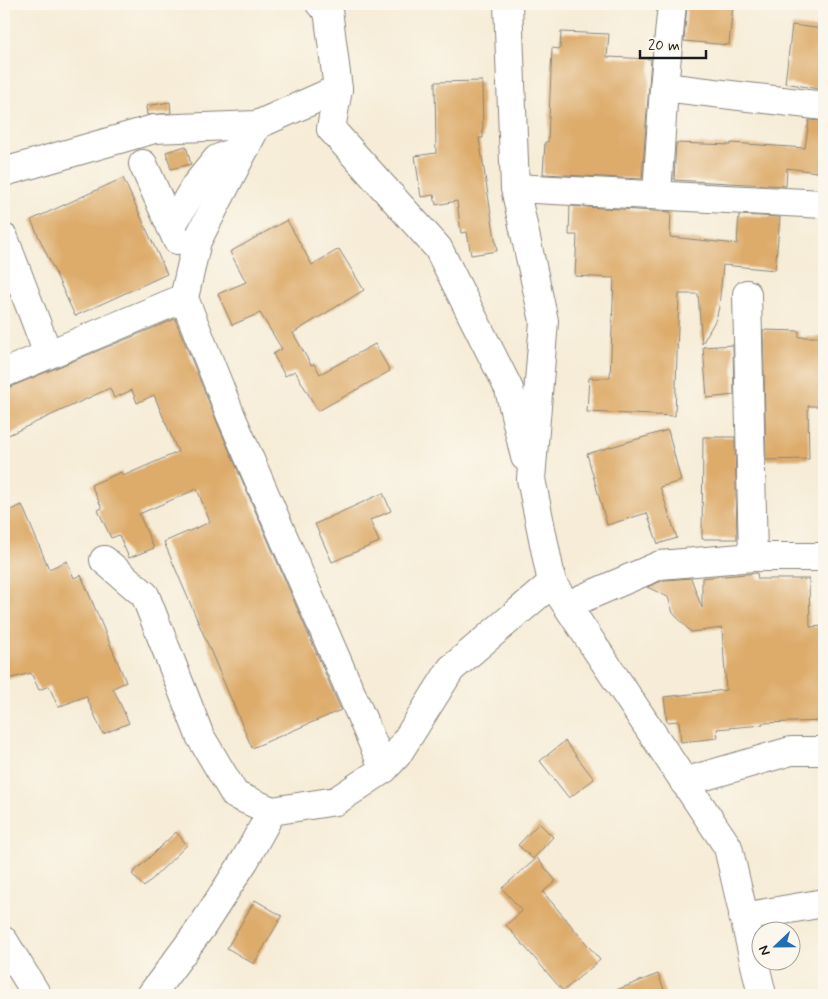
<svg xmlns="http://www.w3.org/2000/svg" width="828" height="999" font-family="Mynerve,sans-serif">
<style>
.building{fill:#ddab6b}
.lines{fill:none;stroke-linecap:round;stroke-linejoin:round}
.minor-casing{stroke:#89847a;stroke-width:30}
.minor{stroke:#fff;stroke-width:28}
</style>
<rect width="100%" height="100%" fill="#fbf7ec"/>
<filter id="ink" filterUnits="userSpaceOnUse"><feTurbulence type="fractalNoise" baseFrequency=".02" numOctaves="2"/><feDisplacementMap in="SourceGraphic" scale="10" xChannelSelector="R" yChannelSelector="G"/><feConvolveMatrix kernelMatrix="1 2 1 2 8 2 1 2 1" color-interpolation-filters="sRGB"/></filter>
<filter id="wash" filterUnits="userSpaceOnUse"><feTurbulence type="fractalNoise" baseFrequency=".0096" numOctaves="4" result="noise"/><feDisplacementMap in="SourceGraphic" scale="20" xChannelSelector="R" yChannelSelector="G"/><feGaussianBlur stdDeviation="1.12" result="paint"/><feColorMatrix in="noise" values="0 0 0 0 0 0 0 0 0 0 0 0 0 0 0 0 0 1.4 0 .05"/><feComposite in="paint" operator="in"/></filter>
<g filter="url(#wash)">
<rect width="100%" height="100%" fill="#f6ecd7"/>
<g id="blocks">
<g class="building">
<path d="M687 4 733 5 729 45 684 41Z"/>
<path d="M792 25 824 29V90L785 83Z"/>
<path d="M561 32 609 34 607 57 651 59 642 179 543 174 545 142H548L552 48 560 49Z"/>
<path d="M482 81 483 138H479L497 251 471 255 467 232 461 233 457 201 436 205 434 195 421 197 415 156 436 153 435 82Z"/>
<path d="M170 102 171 113 147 115 146 106Z"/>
<path d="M809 120 824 121V173L787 168 786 186 674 180 676 143 731 145V143L805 148Z"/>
<path d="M186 146 191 164 171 169 166 152Z"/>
<path d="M123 178 167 274 75 316 31 220Z"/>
<path d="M570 206 671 212 670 237 737 244 739 215 780 217 775 270 723 265 719 307 716 319 702 344 698 294H679L675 416 587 412 589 378H610L614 278 575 276 577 235H569Z"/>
<path d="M287 220 312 265 339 249 364 290 293 333 311 365 314 364 320 374 375 344 390 371 318 411 295 371 285 376 273 354 282 349 260 313 232 325 218 294 246 282 230 252Z"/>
<path d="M175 319 217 422 341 710 252 748 164 542 210 522 197 489 139 514 154 548 129 558 119 535 111 538 98 510 102 508 91 485 121 472 123 476 178 452 154 395 137 403 132 390 114 398 110 388 4 437V389L10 387Z"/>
<path d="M763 330 799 331V337H824V406H808L809 459 766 460Z"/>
<path d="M733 345 734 395 707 398 703 347Z"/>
<path d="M668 430 681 481 660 487 677 538 658 544 647 513 607 525 587 454Z"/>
<path d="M703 437H735L737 539H702Z"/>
<path d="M383 493 391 511 370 520 379 542 332 562 315 524Z"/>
<path d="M22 505 49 569 67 561 74 578 81 575 126 682 113 688 129 723 103 734 86 696 58 707 49 686 39 690 31 673 4 680V513Z"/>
<path d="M757 573 758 579H809L810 627 824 626V721L762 723V725L717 729 718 738 681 742 679 721 667 722 664 697 726 690 722 628 691 632 673 613 668 597 647 587 664 580 691 578 702 608V578Z"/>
<path d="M565 741 594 779 569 798 540 761Z"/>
<path d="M539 823 553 837 533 859 518 845Z"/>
<path d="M176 832 187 845 144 887 132 874Z"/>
<path d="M537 858 556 881 543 892 600 960 563 991 506 925 522 911 502 888Z"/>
<path d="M255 900 282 916 254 964 227 948Z"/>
<path d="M658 974 666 995H606V994Z"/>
</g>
</g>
</g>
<g filter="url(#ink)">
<use href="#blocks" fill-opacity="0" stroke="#89847a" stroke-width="1"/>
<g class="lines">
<defs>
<g id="minor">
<path d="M320 4 328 10 338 89 331 129 438 248 509 389 525 457"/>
<path d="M508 4 515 188 544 321 531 479 552 583 728 847 762 995"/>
<path d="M664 87 824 106"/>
<path d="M338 89 257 125 197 241 184 298 231 416 384 769"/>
<path d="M143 164 177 240"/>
<path d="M4 172 154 129 257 125"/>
<path d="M515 188 824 204"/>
<path d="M657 194 664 87 672 4"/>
<path d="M171 227 195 186 217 159 246 147"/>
<path d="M4 238 48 354"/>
<path d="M747 294 753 557"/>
<path d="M4 373 184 298"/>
<path d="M104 560 145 595 200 736 235 795 272 811"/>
<path d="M567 605 660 565 753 557H824"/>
<path d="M684 782 791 751H824"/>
<path d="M743 917 824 903"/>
<path d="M4 941 37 995"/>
<path d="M151 995 201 928 245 860 272 811 336 801 384 769 397 755 451 669 552 583"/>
</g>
</defs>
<use href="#minor" class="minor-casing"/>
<use href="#minor" class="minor"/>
</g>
</g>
<rect width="828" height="999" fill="none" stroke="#fbf7ec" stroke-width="20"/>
<g transform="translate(776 946) rotate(248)"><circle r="24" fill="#fbf7ec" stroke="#a29f99"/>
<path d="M0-4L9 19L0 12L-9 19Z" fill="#1f6fb2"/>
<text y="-8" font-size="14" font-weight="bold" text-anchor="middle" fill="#1c1c1c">N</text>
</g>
<path d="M640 50v8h66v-8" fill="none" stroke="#1c1c1c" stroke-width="2.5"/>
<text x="648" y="50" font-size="15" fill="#1c1c1c" stroke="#fbf7ec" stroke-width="4" paint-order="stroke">20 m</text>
</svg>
